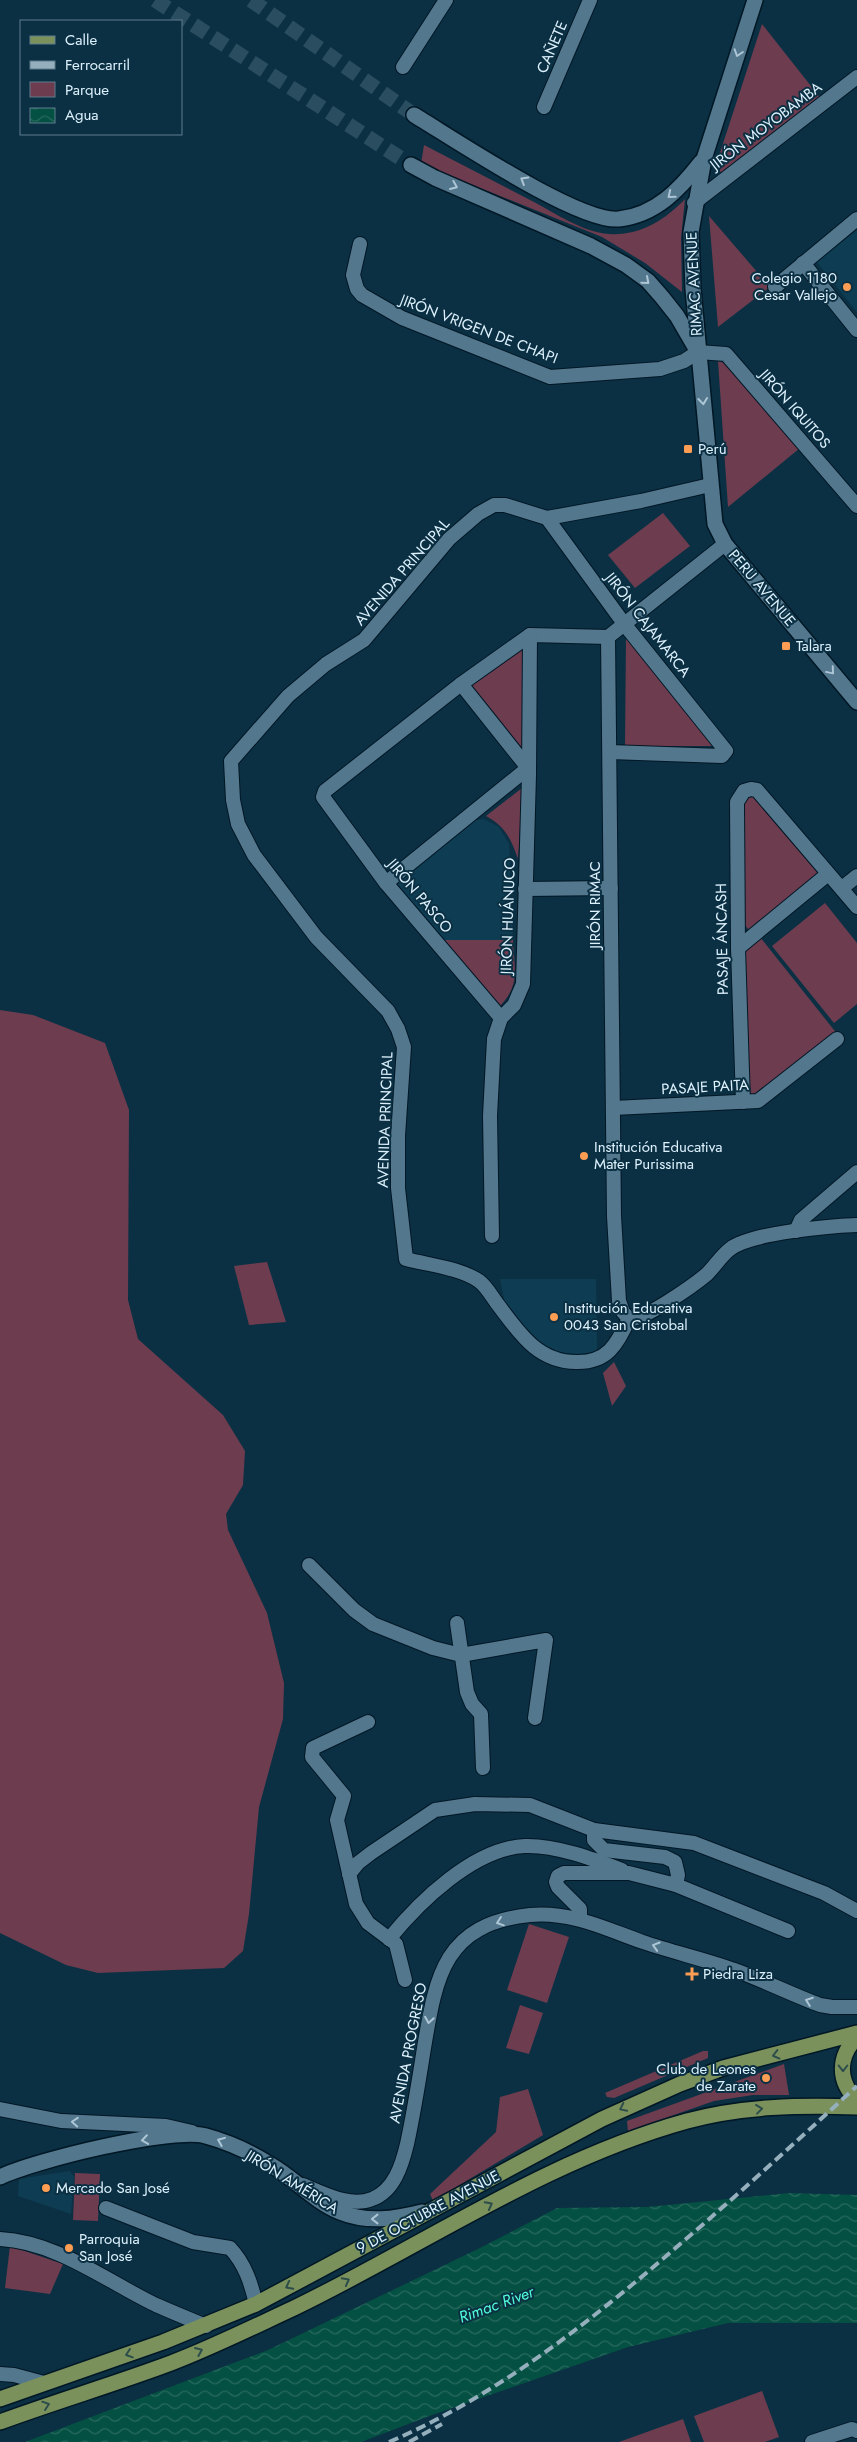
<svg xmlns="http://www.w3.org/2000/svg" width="857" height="2442" font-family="Jost,sans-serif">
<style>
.built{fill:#0e3d53}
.green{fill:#6e3c4f}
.water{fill:url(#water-waves)}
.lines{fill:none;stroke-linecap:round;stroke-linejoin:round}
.secondary-tunnel{stroke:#2a4d5f;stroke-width:15;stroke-dasharray:15 8;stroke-linecap:butt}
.street-casing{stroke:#001725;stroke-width:16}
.secondary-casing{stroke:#001725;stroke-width:18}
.primary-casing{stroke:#001725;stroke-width:18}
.street{stroke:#53778d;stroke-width:14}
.secondary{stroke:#53778d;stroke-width:15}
.primary{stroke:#7b915c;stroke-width:15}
.rail{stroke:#95afbd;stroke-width:4;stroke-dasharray:10 5;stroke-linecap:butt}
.oneway{stroke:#adc6d6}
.oneway2{stroke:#2d4d4a}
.poi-dot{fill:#fc9d54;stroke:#0b3043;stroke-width:2}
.labels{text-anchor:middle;stroke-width:4;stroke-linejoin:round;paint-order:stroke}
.street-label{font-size:15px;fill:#ddf1fd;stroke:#0b3043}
.poi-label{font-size:15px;fill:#ddf1fd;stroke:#0b3043;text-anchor:start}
.water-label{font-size:16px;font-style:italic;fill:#50fcd8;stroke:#0b3043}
</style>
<defs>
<pattern id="water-waves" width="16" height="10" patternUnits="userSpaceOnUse" patternTransform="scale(1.25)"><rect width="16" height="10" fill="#045042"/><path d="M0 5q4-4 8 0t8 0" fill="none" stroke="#286a5e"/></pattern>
</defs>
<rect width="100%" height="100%" fill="#0b3043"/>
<g class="built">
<path d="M857 228V312L816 261Z"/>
<path d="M484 819 499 827 509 844 513 940H440L397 884 476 820Z"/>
<path d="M500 1279H596L597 1352 578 1358H566L541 1346 506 1309Z"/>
<path d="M70 2171 74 2177 71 2214 18 2196 19 2179Z"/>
</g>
<g class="green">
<path d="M762 24 822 100 723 174 715 168Z"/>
<path d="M424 145C460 164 496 182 532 201 555 213 582 232 609 234 640 236 665 220 685 199L681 238 682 292 645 263 602 237 421 164Z"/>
<path d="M709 216 770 287 718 327Z"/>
<path d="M718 361 731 365 800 448 728 507Z"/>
<path d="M663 513 690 546 635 588 608 555Z"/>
<path d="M626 636 714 746H625Z"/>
<path d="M526 641 525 754 470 686Z"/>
<path d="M522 788V796L518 859C511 839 505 826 486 816Z"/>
<path d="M752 793 822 875 749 930 744 924 742 798Z"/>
<path d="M825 903 857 943V1004L834 1023 772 946Z"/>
<path d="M760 937 838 1035 759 1096 747 1097 745 949Z"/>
<path d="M440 940H513C514 969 521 985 499 1007Z"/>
<path d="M0 1010 33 1015 105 1043 129 1110 128 1300 138 1339 223 1415 245 1451 243 1485 226 1514 228 1530 267 1613 284 1683 283 1719 259 1807 249 1914 243 1951 224 1968 98 1973 66 1965 0 1933Z"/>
<path d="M267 1262 286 1322 249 1325 234 1266Z"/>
<path d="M614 1362 626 1386 612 1406 603 1373Z"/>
<path d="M529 1924 569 1937 547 2003 507 1990Z"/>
<path d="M520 2005 543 2013 529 2054 506 2048Z"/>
<path d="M703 2051H708V2058L614 2098 607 2097 605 2093Z"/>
<path d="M784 2064 789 2095H753L714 2101 628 2131 627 2121Z"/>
<path d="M528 2089 543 2135 433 2201 430 2194 496 2132 500 2097Z"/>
<path d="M75 2173 100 2174 98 2221 73 2220Z"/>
<path d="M10 2246 63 2264 50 2294 5 2288Z"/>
<path d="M762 2391 779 2437 765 2442H704L694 2416Z"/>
<path d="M683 2419 691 2442H619Z"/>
</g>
<path class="water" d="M790 2193 857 2195V2323H728L628 2347 432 2415 361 2442H25L268 2350 480 2248 557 2208 647 2207Z"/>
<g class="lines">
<g class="secondary-tunnel">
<path d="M155 0 411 165"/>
<path d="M251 0 414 115"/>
</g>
<defs>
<g id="street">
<path d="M403 67 446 0"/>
<path d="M544 107 590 0"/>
<path d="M694 203 857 77"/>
<path d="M360 244 353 275 357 289 362 295 402 318 550 377 660 369 684 361 698 352 726 354 857 506"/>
<path d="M803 263 857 330"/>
<path d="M775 287 857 219"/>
<path d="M547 518 625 625 726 751 722 756 610 752"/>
<path d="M386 883 528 768 461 684"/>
<path d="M842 888 857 876"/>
<path d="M525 889 611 888"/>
<path d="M738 948 828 874"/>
<path d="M501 1018 386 883 323 797 325 791 461 684 530 635 608 637"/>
<path d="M743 1102 738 948 737 802 744 791 751 789 757 790 857 907"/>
<path d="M613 1108 758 1101 837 1039"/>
<path d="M796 1231 801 1220 857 1172"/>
<path d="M492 1236 490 1116 494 1039 501 1018 514 1005 523 984 529 775 530 635"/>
<path d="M629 1319C617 1343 609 1362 578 1362 537 1363 518 1331 496 1302 491 1295 486 1286 479 1281 460 1268 429 1265 406 1259L398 1188V1136L404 1047 398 1029 388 1011 316 937 254 855 238 824 233 800 231 761 288 696 326 664 364 640 449 539 478 514 494 505H505L547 518 641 501 710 485"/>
<path d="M629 1319 623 1312 619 1301 614 1216 608 637 725 544"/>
<path d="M629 1319C642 1322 695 1284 707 1274 715 1266 721 1256 730 1249 750 1233 830 1226 857 1225"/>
<path d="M309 1565 354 1610 373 1624 433 1648 461 1655 546 1640 535 1718"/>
<path d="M457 1623 467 1692 472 1704 481 1714 483 1768"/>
<path d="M368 1722 313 1748 312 1757 344 1796 337 1820 356 1904 368 1923 396 1944 405 1980"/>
<path d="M594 1830V1840L604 1850 665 1857 675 1862 678 1875 676 1885"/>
<path d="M349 1874 358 1863 371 1853 435 1810 475 1804 530 1805 594 1830 694 1843 824 1893 857 1911"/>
<path d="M580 1919V1909L558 1887 556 1882 558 1876 564 1873H629L676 1885 788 1931"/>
<path d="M389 1939C419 1902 474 1848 525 1846 556 1845 593 1859 622 1870"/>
<path d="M0 2109 61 2121 166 2126 192 2132"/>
<path d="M303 2185C323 2193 350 2208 372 2199 394 2191 402 2165 407 2144 414 2112 419 2080 424 2048 436 1976 444 1924 530 1915 570 1911 606 1929 643 1942 675 1953 708 1960 740 1972 767 1982 793 1995 820 2005L832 2007H857"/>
<path d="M106 2208 193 2242 230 2248C245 2264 251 2283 256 2304"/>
<path d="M0 2239C57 2242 106 2281 156 2305 172 2312 189 2319 206 2326"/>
<path d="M0 2374 14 2375 44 2383"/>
<path d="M812 2442 852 2429 857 2431"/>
</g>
<g id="secondary">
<path d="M755 0 704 159 691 232 693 289 715 524 725 544 857 702"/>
<path d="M414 115C454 139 579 223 619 219 656 215 680 189 701 162"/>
<path d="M411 165 435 178 591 246 626 265 648 281 662 297 677 316 695 347"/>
<path d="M0 2177C32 2161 174 2126 206 2136 228 2142 252 2153 271 2165 295 2179 315 2202 340 2212 367 2223 395 2219 422 2212"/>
</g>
<g id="primary">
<path d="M857 2037C838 2056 837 2081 857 2100"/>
<path d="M0 2399 163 2342 256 2304 602 2119 680 2084 723 2068 857 2033"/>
<path d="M0 2422C57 2401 115 2384 171 2363 213 2347 253 2327 294 2308 424 2245 546 2160 687 2121 742 2106 800 2105 857 2107"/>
</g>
</defs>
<use href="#street" class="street-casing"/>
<use href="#secondary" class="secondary-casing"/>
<use href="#primary" class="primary-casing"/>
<use href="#street" class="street"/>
<use href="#secondary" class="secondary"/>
<use href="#primary" class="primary"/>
<g class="rail">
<path d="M389 2442C497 2396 591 2321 679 2245 740 2193 798 2140 857 2086"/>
<path d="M409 2442 442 2424"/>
</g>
</g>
<defs><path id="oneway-chevron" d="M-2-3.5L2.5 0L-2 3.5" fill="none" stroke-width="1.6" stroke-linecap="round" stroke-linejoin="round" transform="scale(1.25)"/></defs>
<g class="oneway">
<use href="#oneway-chevron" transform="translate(738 53) rotate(108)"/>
<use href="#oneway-chevron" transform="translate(524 180) rotate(-149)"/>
<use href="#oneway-chevron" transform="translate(454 186) rotate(23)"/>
<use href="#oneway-chevron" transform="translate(671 195) rotate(141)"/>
<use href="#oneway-chevron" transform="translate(646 281) rotate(41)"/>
<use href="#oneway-chevron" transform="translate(703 401) rotate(84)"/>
<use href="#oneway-chevron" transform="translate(831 671) rotate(50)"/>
<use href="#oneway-chevron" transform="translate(500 1922) rotate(161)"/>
<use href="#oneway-chevron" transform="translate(656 1946) rotate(-163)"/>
<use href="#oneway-chevron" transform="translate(809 2001) rotate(-160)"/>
<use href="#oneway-chevron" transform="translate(429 2020) rotate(99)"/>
<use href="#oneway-chevron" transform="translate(75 2122) rotate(-176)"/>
<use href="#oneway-chevron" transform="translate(145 2140) rotate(172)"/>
<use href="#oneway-chevron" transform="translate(221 2141) rotate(-158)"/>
<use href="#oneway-chevron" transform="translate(375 2219) rotate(-180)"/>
</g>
<g class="oneway2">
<use href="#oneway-chevron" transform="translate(776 2055) rotate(166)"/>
<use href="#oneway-chevron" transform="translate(843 2068) rotate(90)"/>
<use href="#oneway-chevron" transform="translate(623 2108) rotate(154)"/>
<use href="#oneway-chevron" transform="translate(759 2109) rotate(-7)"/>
<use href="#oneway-chevron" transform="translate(489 2205) rotate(-28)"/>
<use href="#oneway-chevron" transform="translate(346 2281) rotate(-28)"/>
<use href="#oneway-chevron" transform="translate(289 2286) rotate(152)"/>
<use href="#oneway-chevron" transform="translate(199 2351) rotate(-23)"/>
<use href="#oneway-chevron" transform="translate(129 2354) rotate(161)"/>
<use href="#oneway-chevron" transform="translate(46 2405) rotate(-19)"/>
</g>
<g class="poi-dot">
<circle cx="847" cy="287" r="5"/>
<rect x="683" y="444" width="10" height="10" rx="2.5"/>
<rect x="781" y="641" width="10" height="10" rx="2.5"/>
<circle cx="584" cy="1156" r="5"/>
<circle cx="554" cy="1317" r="5"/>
<path d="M689.5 1966.5h5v5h5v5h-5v5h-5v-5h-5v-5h5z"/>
<circle cx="766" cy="2078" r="5"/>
<circle cx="46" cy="2188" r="5"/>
<circle cx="69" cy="2248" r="5"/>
</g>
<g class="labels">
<g class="street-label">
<text transform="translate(552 47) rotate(-67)" y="5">CAÑETE</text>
<text transform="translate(766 126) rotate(-37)" y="5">JIRÓN MOYOBAMBA</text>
<text transform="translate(694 284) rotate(-93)" y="5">RIMAC AVENUE</text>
<text transform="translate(479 329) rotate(21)" y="5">JIRÓN VRIGEN DE CHAPI</text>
<text transform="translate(795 409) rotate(49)" y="5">JIRÓN IQUITOS</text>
<text transform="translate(402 572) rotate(-49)" y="5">AVENIDA PRINCIPAL</text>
<text transform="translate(762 588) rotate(50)" y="5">PERU AVENUE</text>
<text transform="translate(648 625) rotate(52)" y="5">JIRÓN CAJAMARCA</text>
<text transform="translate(420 896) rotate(50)" y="5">JIRÓN PASCO</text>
<text transform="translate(595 905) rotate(-90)" y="5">JIRÓN RIMAC</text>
<text transform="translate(508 916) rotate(-88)" y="5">JIRÓN HUÁNUCO</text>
<text transform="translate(722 939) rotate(-91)" y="5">PASAJE ÁNCASH</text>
<text transform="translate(705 1087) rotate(-3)" y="5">PASAJE PAITA</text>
<text transform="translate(385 1120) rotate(-88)" y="5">AVENIDA PRINCIPAL</text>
<text transform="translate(408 2053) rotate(-79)" y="5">AVENIDA PROGRESO</text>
<text transform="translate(292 2182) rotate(32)" y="5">JIRÓN AMÉRICA</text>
<text transform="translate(428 2212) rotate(-28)" y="5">9 DE OCTUBRE AVENUE</text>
</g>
<g class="poi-label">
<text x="837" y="283" text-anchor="end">Colegio 1180<tspan x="837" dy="17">Cesar Vallejo</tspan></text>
<text x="698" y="454">Perú</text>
<text x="796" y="651">Talara</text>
<text x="594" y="1152">Institución Educativa<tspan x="594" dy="17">Mater Purissima</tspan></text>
<text x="564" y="1313">Institución Educativa<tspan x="564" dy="17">0043 San Cristobal</tspan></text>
<text x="703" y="1979">Piedra Liza</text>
<text x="756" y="2074" text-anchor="end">Club de Leones<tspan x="756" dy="17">de Zarate</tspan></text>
<text x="56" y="2193">Mercado San José</text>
<text x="79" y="2244">Parroquia<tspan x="79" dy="17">San José</tspan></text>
</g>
<g class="water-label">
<text transform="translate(496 2304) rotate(-20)" y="6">Rimac River</text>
</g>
</g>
<rect x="20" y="20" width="162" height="115" fill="#0b3043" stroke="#5f7d8d"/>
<rect x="30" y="36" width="25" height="8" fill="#7b915c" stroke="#5f7d8d"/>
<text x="65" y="45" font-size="15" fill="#ddf1fd">Calle</text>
<rect x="30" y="61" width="25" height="8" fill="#95afbd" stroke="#5f7d8d"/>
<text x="65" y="70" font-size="15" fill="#ddf1fd">Ferrocarril</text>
<rect x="30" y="82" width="25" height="15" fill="#6e3c4f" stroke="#5f7d8d"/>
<text x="65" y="95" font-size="15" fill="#ddf1fd">Parque</text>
<rect x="30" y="108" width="25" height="15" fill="url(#water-waves)" stroke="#5f7d8d"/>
<text x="65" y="120" font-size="15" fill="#ddf1fd">Agua</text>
</svg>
